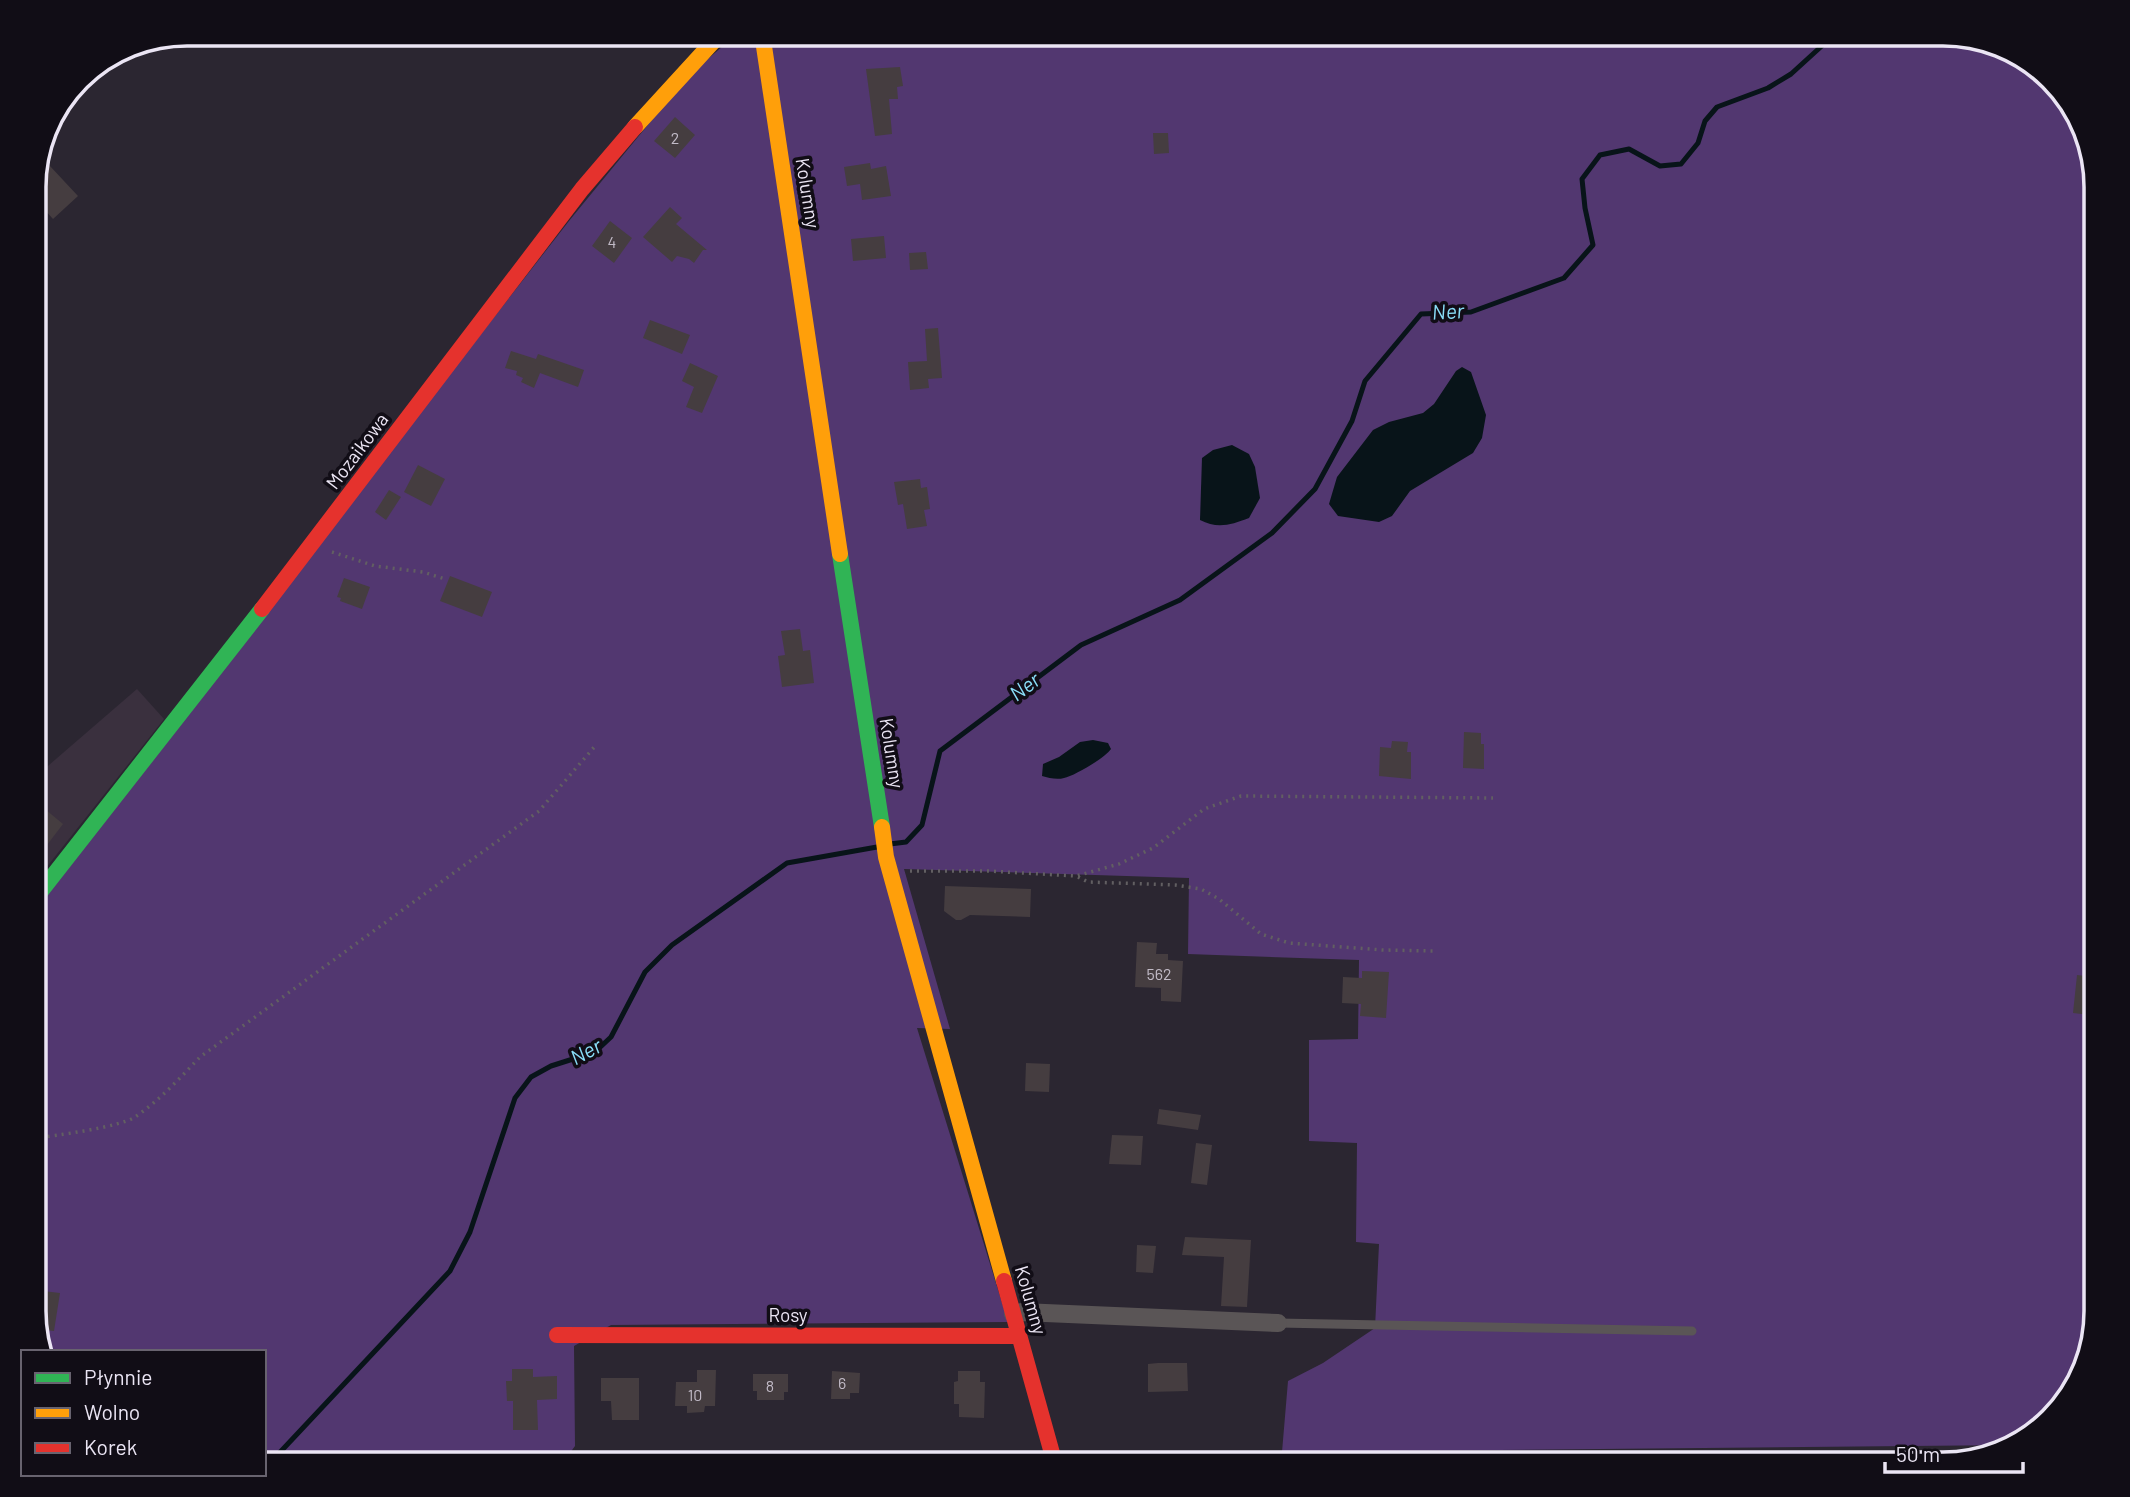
<svg xmlns="http://www.w3.org/2000/svg" width="2130" height="1497" font-family="Barlow,sans-serif">
<style>
.industrial{fill:#3a303e}
.green{fill:#523770}
.water{fill:#081419}
.lines{fill:none;stroke-linecap:round;stroke-linejoin:round}
.stream{stroke:#081419;stroke-width:5}
.building{fill:#453d40}
.path{stroke:#625f62;stroke-width:3.5;stroke-dasharray:2 5;stroke-linecap:butt}
.lane{stroke:#5a5556;stroke-width:9}
.street{stroke:#5a5556;stroke-width:18}
.fast{stroke:#30b455;stroke-width:16}
.slow{stroke:#ff9f0a;stroke-width:16}
.jam{stroke:#e5322d;stroke-width:16}
.labels{text-anchor:middle;stroke-width:7;stroke-linejoin:round;paint-order:stroke}
.number-label{font-size:16px;fill:#c2bbc7}
.street-label{font-size:19px;fill:#ebe5f4;stroke:#110d16}
.water-label{font-size:21px;font-style:italic;fill:#89ddf7;stroke:#110d16}
.rim{fill:none;stroke:#ebe5f4;stroke-width:3.5}
</style>
<rect width="100%" height="100%" fill="#2b2631"/>
<path class="industrial" d="M137 689 164 719 34 883V778Z"/>
<path class="green" d="M746 33H1944L2037 65 2081 118 2097 186V1311L2065 1404 2015 1445 1282 1452 1288 1381 1323 1363 1375 1328 1379 1244 1356 1242 1357 1143 1309 1141V1040L1358 1039 1359 960 1188 954 1189 878 904 869 950 1029 917 1028 1008 1322 611 1325 574 1346 575 1446 562 1464H264V1352H43L34 1321V908L569 221 688 76 730 40 743 37Z"/>
<g class="water">
<path d="M1462 367 1471 372 1486 415 1482 438 1473 453 1410 491 1392 516 1379 522 1338 516 1329 504 1337 477 1373 430 1389 422 1423 413 1434 404 1456 371Z"/>
<path d="M1232 445 1249 454 1255 467 1260 498 1249 518C1231 525 1217 529 1200 520L1202 458 1213 450Z"/>
<path d="M1093 740 1108 743 1111 749C1105 758 1074 776 1064 778 1057 780 1049 778 1042 776L1043 764 1059 757 1080 742Z"/>
</g>
<g class="lines">
<g class="stream">
<path d="M890 844 906 842 922 825 940 751 1081 645 1180 600 1272 533 1315 489 1352 421 1365 381 1421 314 1471 312 1564 278 1593 245 1585 208 1582 179 1600 155 1629 149 1660 166 1681 164 1698 143 1705 121 1717 107 1768 88 1791 74 1836 33"/>
<path d="M269 1464 450 1271 470 1232 515 1098 531 1077 551 1066 595 1052 611 1037 645 972 672 945 787 863 877 847"/>
</g>
</g>
<g class="building">
<path d="M900 67 903 86 897 87 898 99H889L892 134 875 136 866 69Z"/>
<path d="M675 117 695 135 675 158 654 141Z"/>
<path d="M1153 133H1168L1169 153 1154 154Z"/>
<path d="M870 163 871 169 886 166 891 196 862 200 860 184 847 186 844 167Z"/>
<path d="M49 165 78 196 53 219 34 198V179Z"/>
<path d="M670 207 682 218 676 224 707 250H703L694 263 689 259 677 256 672 262 643 237Z"/>
<path d="M610 221 632 238 614 263 592 246Z"/>
<path d="M884 236 886 258 853 261 851 239Z"/>
<path d="M926 252 928 269 910 270 909 253Z"/>
<path d="M650 320 690 335 682 354 643 338Z"/>
<path d="M938 328 942 378 928 379 929 388 910 390 908 362 927 361 925 329Z"/>
<path d="M511 351 536 359 538 354 584 370 578 387 540 373 534 388 521 382 523 378 516 375 517 371 505 368Z"/>
<path d="M690 363 718 376 702 413 686 407 694 387 682 381Z"/>
<path d="M418 465 445 479 431 506 404 492Z"/>
<path d="M920 479 921 488 927 487 930 509 924 510 927 526 907 529 903 504 898 505 894 482Z"/>
<path d="M389 490 401 497 386 520 375 512Z"/>
<path d="M450 576 492 592 482 617 440 601Z"/>
<path d="M344 578 370 587 362 609 340 601 341 598 337 597Z"/>
<path d="M800 629 803 651 810 650 814 683 782 687 778 656 785 655 781 631Z"/>
<path d="M1464 732 1481 733V744H1484V769L1463 768Z"/>
<path d="M1392 741 1408 742 1407 752H1411V779L1379 776 1380 747 1391 748Z"/>
<path d="M34 800 63 824 34 862Z"/>
<path d="M945 886 1031 889 1030 917 970 915 961 920H956L944 911Z"/>
<path d="M1137 942 1157 943 1156 954H1168V960L1183 961 1181 1002 1161 1001V988L1135 987Z"/>
<path d="M1362 971 1389 972 1386 1018 1360 1016 1361 1004 1342 1003 1343 977 1362 978Z"/>
<path d="M2077 975 2094 977 2090 1015 2073 1013Z"/>
<path d="M1026 1063 1050 1064 1049 1092 1025 1091Z"/>
<path d="M1159 1109 1201 1115 1198 1130 1157 1124Z"/>
<path d="M1112 1135 1143 1136 1141 1165 1109 1164Z"/>
<path d="M1196 1143 1212 1145 1207 1185 1191 1183Z"/>
<path d="M1185 1237 1251 1240 1247 1307 1221 1306 1224 1257 1182 1255Z"/>
<path d="M1137 1245 1156 1246 1153 1273 1136 1272Z"/>
<path d="M34 1290 60 1293 54 1331 36 1329 34 1320Z"/>
<path d="M1158 1363H1187L1188 1391 1148 1392V1364Z"/>
<path d="M512 1369H533V1377L557 1376V1399L537 1400 538 1430H513V1401H507L506 1381H512Z"/>
<path d="M697 1370H716L715 1406H705L704 1412 687 1413V1406H675L676 1382H697Z"/>
<path d="M832 1371 860 1373 859 1393H850V1399H831Z"/>
<path d="M958 1371H980V1382H985L984 1418 959 1417V1404H954V1382L958 1381Z"/>
<path d="M753 1374H788V1392H784V1400H757V1391H753Z"/>
<path d="M601 1378H639V1420H612L611 1401H601Z"/>
</g>
<g class="lines">
<g class="path">
<path d="M332 552 375 566 423 572 445 579"/>
<path d="M910 871H988L1076 876 1119 864 1153 848 1204 809 1241 796 1493 798"/>
<path d="M1078 877 1088 882 1175 885 1201 889 1219 899 1261 934 1289 943 1383 950 1436 951"/>
<path d="M34 1138C54 1136 120 1127 135 1117 159 1101 180 1078 200 1057L539 811 596 745"/>
</g>
<path class="lane" d="M1278 1323 1692 1331"/>
<path class="street" d="M1013 1314 1022 1312 1278 1323"/>
<g class="fast">
<path d="M840 554 882 827"/>
<path d="M34 900 262 609"/>
</g>
<g class="slow">
<path d="M762 33 840 554"/>
<path d="M635 127 721 33"/>
<path d="M882 827 886 857 1004 1281"/>
</g>
<g class="jam">
<path d="M262 609 582 189 635 127"/>
<path d="M1004 1281 1055 1464"/>
<path d="M557 1335 1019 1336"/>
</g>
</g>
<g class="labels">
<g class="number-label">
<text x="675" y="144">2</text>
<text x="612" y="248">4</text>
<text x="1159" y="980">562</text>
<text x="842" y="1389">6</text>
<text x="770" y="1392">8</text>
<text x="695" y="1401">10</text>
</g>
<g class="street-label">
<text transform="translate(808 193) rotate(81)" y="7">Kolumny</text>
<text transform="translate(357 451) rotate(-53)" y="7">Mozaikowa</text>
<text transform="translate(892 753) rotate(81)" y="7">Kolumny</text>
<text transform="translate(1031 1300) rotate(74)" y="7">Kolumny</text>
<text x="788" y="1322">Rosy</text>
</g>
<g class="water-label">
<text transform="translate(1448 312) rotate(-3)" y="7">Ner</text>
<text transform="translate(1025 687) rotate(-37)" y="7">Ner</text>
<text transform="translate(586 1052) rotate(-28)" y="7">Ner</text>
</g>
</g>
<path d="M0 0H2130V1497H0ZM187 46H1943A141 141 0 0 1 2084 187V1311A141 141 0 0 1 1943 1452H187A141 141 0 0 1 46 1311V187A141 141 0 0 1 187 46Z" fill="#110d16" fill-rule="evenodd"/>
<path class="rim" d="M187 46H1943A141 141 0 0 1 2084 187V1311A141 141 0 0 1 1943 1452H187A141 141 0 0 1 46 1311V187A141 141 0 0 1 187 46Z"/>
<rect x="21" y="1350" width="245" height="126" fill="#110d16" stroke="#68636f" stroke-width="2"/>
<rect x="35" y="1373" width="35" height="10" fill="#30b455" stroke="#68636f" stroke-width="2"/>
<text x="84" y="1385" font-size="21" fill="#ebe5f4">Płynnie</text>
<rect x="35" y="1408" width="35" height="10" fill="#ff9f0a" stroke="#68636f" stroke-width="2"/>
<text x="84" y="1420" font-size="21" fill="#ebe5f4">Wolno</text>
<rect x="35" y="1443" width="35" height="10" fill="#e5322d" stroke="#68636f" stroke-width="2"/>
<text x="84" y="1455" font-size="21" fill="#ebe5f4">Korek</text>
<path d="M1885 1462v10h138v-10" fill="none" stroke="#ebe5f4" stroke-width="3.5"/>
<text x="1896" y="1462" font-size="21" fill="#ebe5f4" stroke="#110d16" stroke-width="5" paint-order="stroke">50 m</text>
</svg>
